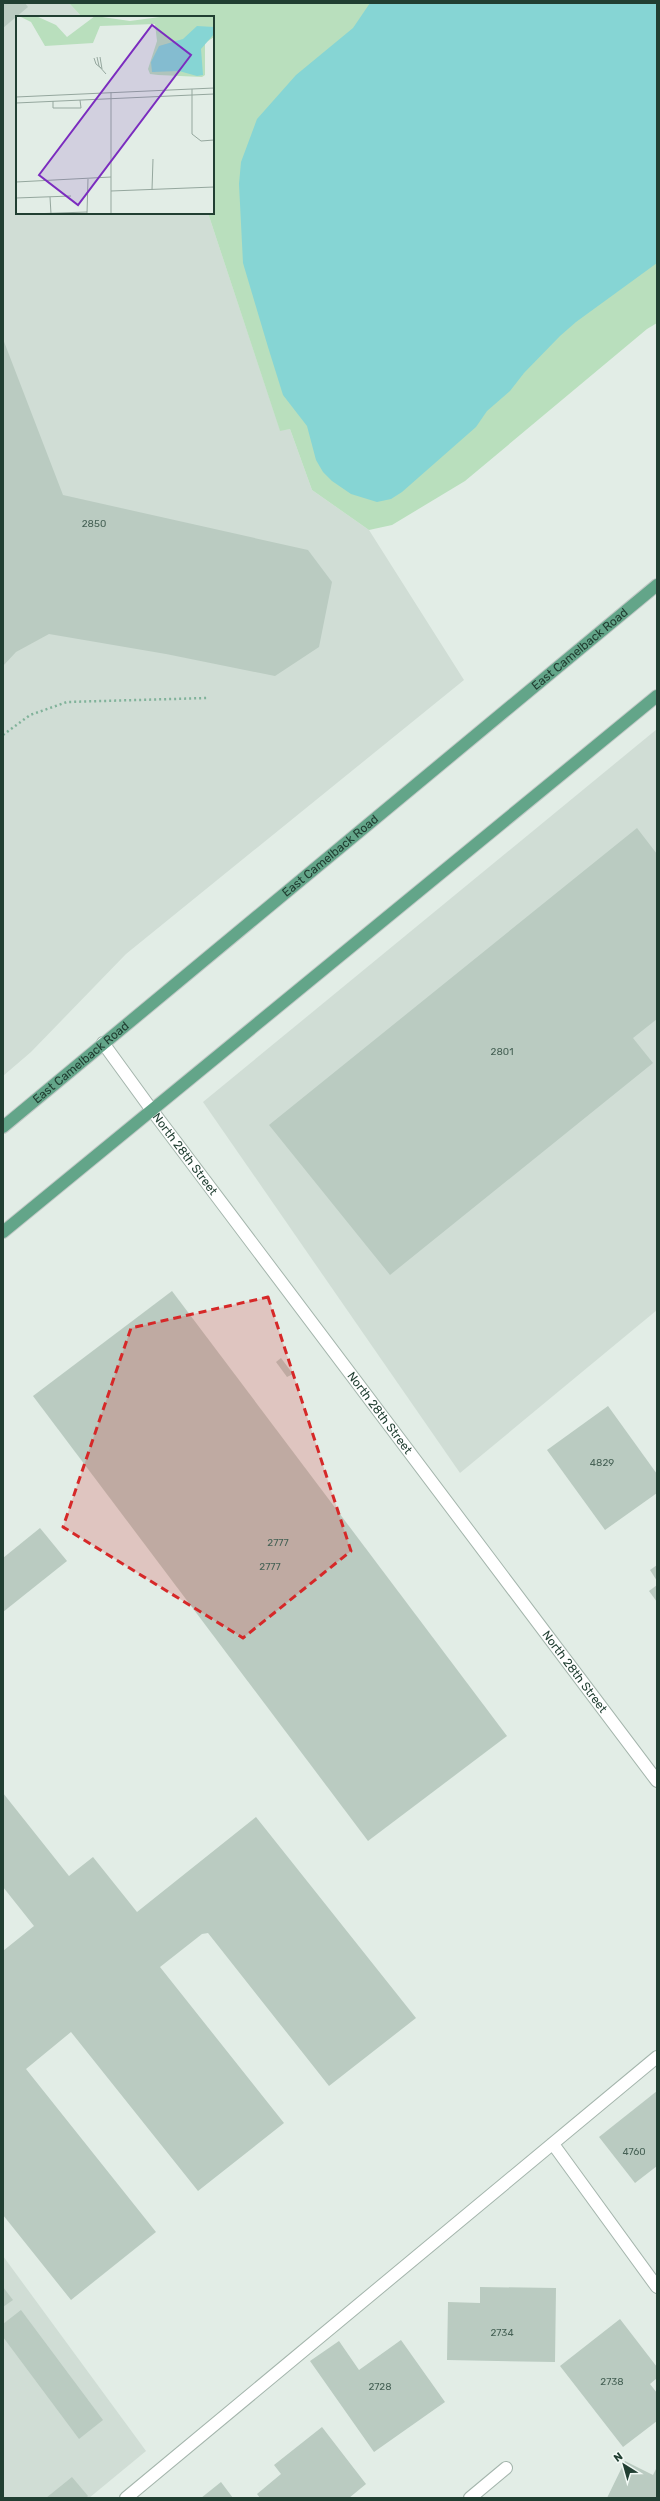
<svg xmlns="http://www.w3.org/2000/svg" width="660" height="2501" font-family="Rubik,sans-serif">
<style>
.built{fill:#d0ddd5}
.green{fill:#b9dfbd}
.water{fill:#86d5d4}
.building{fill:#bacbc1}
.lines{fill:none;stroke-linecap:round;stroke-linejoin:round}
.minor-casing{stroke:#a4b5ac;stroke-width:14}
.major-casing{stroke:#c1c9c6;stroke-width:14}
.path{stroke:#80b29a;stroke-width:2.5;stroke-dasharray:2 3;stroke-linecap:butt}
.minor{stroke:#fff;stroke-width:12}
.major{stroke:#63a589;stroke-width:12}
.marked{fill:#d62828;fill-opacity:0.2;stroke:#d62828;stroke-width:3;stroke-dasharray:8 5;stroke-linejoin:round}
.labels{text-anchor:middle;stroke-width:3;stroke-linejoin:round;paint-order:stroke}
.number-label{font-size:10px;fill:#476256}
.street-label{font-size:12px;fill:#213f32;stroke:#f2f9f5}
.inset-road{fill:none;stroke:#95a79e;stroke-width:1}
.view{fill:#7b2cbf;fill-opacity:0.15;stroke:#7b2cbf;stroke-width:2}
.inset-edge{fill:none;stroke:#213f32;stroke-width:2}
</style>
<rect width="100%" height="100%" fill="#e2ede6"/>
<g class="built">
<path d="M3 3H69L82 17H17V213H208L280 430 290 429 312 490 369 530 464 680 126 954 31 1052 3 1076Z"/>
<path d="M657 729V1310L460 1473 203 1102Z"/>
<path d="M3 2256 146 2451 89 2498H3Z"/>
</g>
<path class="green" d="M69 3H657V323L647 329 465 481 392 525 369 530 312 490 290 429 280 431 208 213H213V17H82Z"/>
<path class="water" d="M370 3H657V263L576 322 560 336 524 373 510 391 487 411 476 427 402 492 391 499 377 502 351 494 332 481 323 472 316 460 307 426 283 395 268 347 243 263 239 184 241 162 257 119 296 75 353 28Z"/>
<g class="building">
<path d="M3 3H25L28 7 3 28Z"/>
<path d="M3 339 63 495 308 550 332 582 319 647 275 676 166 654 49 634 16 652 3 666Z"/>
<path d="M637 828 657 854V1019L633 1038 653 1063 390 1275 269 1125Z"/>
<path d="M172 1291 507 1736 368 1841 33 1396Z"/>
<path d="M281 1358 293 1374 287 1377 276 1362Z"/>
<path d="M608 1406 657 1474V1493L605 1530 547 1450Z"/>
<path d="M40 1528 67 1561 3 1612V1558Z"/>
<path d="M657 1565V1581L650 1570Z"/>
<path d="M657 1585V1602L649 1591Z"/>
<path d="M3 1793 69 1876 93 1857 137 1912 256 1817 416 2018 329 2086 208 1933 202 1934 160 1967 284 2123 198 2191 71 2032 26 2069 156 2232 71 2300 3 2215V1951L34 1926 3 1887Z"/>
<path d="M657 2091V2166L635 2183 599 2137Z"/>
<path d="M3 2287 13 2300 3 2307Z"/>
<path d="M480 2287 556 2288 555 2362 447 2360 448 2302 480 2303Z"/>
<path d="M21 2310 103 2420 79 2439 3 2337V2324Z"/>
<path d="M620 2319 657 2367V2378L650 2384 657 2393V2421L623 2447 560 2366Z"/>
<path d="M401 2340 445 2402 374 2452 310 2361 339 2341 359 2370Z"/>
<path d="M322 2427 366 2484 349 2498H260L257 2494 281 2474 274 2465Z"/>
<path d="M625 2461 653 2475 657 2467V2498H607Z"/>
<path d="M72 2477 88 2496 86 2498H46Z"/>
<path d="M221 2482 233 2498H201Z"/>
</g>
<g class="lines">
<defs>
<g id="minor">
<path id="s1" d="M103 1043 151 1109 657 1781"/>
<path d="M553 2144 657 2287"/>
<path d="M126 2498 657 2057"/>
<path d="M470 2498 506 2468"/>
</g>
<g id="major">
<path id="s2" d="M3 1127 657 585"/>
<path d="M3 1232 657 696"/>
</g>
</defs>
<use href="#minor" class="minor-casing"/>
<use href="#major" class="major-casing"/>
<path class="path" d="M3 735 30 715 67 702 207 698"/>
<use href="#minor" class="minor"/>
<use href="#major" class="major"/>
</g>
<path class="marked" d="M268 1297 351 1551 243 1638 63 1527 131 1328Z"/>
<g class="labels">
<g class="number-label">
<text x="94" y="527">2850</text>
<text x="502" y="1055">2801</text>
<text x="602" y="1466">4829</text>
<text x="278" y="1546">2777</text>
<text x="270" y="1570">2777</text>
<text x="634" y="2155">4760</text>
<text x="502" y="2336">2734</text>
<text x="612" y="2385">2738</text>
<text x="380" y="2390">2728</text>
</g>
<g class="street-label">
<text dy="4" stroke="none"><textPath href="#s2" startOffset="749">East Camelback Road</textPath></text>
<text dy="4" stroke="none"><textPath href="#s2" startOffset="425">East Camelback Road</textPath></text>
<text dy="4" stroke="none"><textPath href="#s2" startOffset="101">East Camelback Road</textPath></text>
<text dy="4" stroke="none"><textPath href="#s1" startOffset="138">North 28th Street</textPath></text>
<text dy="4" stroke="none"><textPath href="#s1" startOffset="462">North 28th Street</textPath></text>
<text dy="4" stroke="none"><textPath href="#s1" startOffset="786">North 28th Street</textPath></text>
</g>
</g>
<g transform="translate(16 16)">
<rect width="198" height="198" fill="#e2ede6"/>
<path d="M3 0H20L40 9 51 21 79 0 114 5 151 0H198V21L189 27V59L186 61 142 59 134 58 132 53 141 25 139 8 84 10 77 27 29 30 15 6Z" fill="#b9dfbd"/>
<path d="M181 10 198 11V18L185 33 187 59 181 60 163 55 136 56 135 46 143 30 167 23Z" fill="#86d5d4"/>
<path class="inset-road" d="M81 41 83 50 90 58M84 41 86 53M78 42 80 48 85 52M176 73V118L185 125 198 124M95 76V198M0 81 198 72M37 85V92H65L64 84M0 87 198 78M0 166 95 161M136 174 137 143M95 175 198 171M34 181 35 198M0 182 55 180M71 197 72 163M15 198 71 196"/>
<path class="view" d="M136 9 175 39 62 189 23 159Z"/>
<rect width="198" height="198" class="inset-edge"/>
</g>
<rect width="660" height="2501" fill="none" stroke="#213f32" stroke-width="8"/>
<g transform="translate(624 2465) rotate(323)" stroke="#f2f9f5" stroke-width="3" paint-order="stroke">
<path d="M0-3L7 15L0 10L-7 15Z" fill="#213f32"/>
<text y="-6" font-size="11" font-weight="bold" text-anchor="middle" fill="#213f32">N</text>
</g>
</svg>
